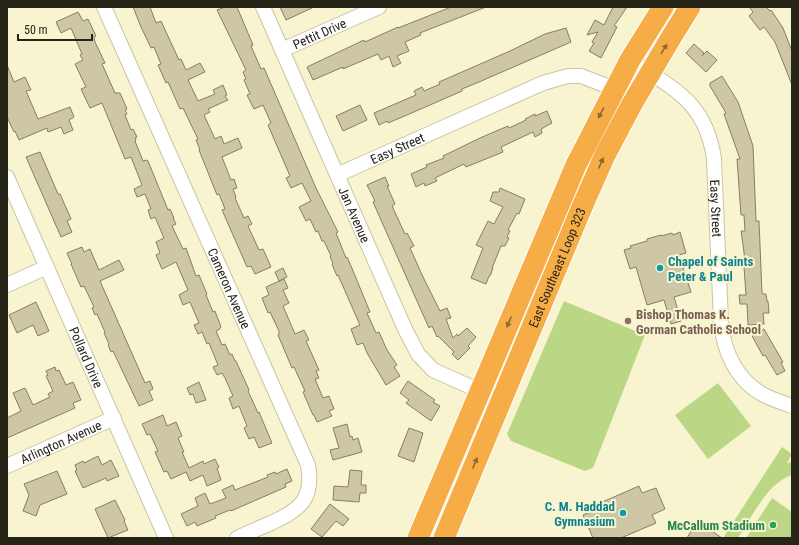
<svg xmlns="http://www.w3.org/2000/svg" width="799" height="545" font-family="'Roboto Condensed',sans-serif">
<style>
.green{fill:#bbd785}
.building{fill:#cdc7a5;stroke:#847f5f}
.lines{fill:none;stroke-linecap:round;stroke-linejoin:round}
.minor-casing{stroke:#c9c4a2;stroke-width:16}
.highway-casing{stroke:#fff;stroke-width:23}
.minor{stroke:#fff;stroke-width:14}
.highway{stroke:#f6ad47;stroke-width:21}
.oneway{fill:#8e682f}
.culture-dot{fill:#0f9aa8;stroke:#f9f4d0;stroke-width:1.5}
.education-dot{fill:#8d6e63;stroke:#f9f4d0;stroke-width:1.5}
.leisure-dot{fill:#2e9e5b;stroke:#f9f4d0;stroke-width:1.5}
.labels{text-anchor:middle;stroke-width:4;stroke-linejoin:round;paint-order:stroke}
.street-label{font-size:13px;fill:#262417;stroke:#f9f4d0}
.culture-label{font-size:13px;font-weight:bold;fill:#0d838f;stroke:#f9f4d0;text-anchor:start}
.education-label{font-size:13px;font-weight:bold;fill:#785e54;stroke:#f9f4d0;text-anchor:start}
.leisure-label{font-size:13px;font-weight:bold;fill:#27864d;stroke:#f9f4d0;text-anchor:end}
</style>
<rect width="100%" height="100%" fill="#f9f4d0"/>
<g class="green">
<path d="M564 301 645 335 593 468 585 471 511 441 507 434Z"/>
<path d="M718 383 751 426 708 459 675 415Z"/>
<path d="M782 447 792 454 787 463 792 462V475C767 483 752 517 738 538H723Z"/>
<path d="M772 498 792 512V538H746Z"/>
</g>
<g class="building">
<path d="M133 7H150L156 23 161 21 179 60 181 59 186 70 200 63 205 72 188 80 198 101 215 94 213 90 223 85 227 95 225 96 228 100 208 109 210 112 204 115 215 139 221 136 224 144 238 138 242 148 222 157 231 180 234 179 237 188 233 189 236 197 235 198 244 218 248 216 252 224 248 226 259 250 263 249 271 267 255 274 251 266 247 267 222 210 225 209 219 194 217 195 199 150H200L196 140 198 139 183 108 180 109 168 82 166 83 158 65 161 64 154 47 151 48 141 27Z"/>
<path d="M225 7H237L253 45 251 46 261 69 264 68 316 188 338 232 336 233 346 258 347 257 351 266 370 312 367 313 376 333 379 332 387 350 397 365 394 367 400 376 386 385 367 353 363 343 357 345 351 329 360 325 338 275 337 276 332 264 333 263 330 257 331 256 324 241H322L318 231 316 232 310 219 306 221 299 207 311 201 302 183 291 188 286 178 290 176 268 125 271 123 263 105 254 109 247 95 250 94 244 80 246 79 243 72 246 70 217 10Z"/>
<path d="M280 7H314L286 20Z"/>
<path d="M451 7H486L420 33 421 35 405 42 409 51 397 56 401 63 393 67 389 56 381 60 378 54 343 69V67L313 80 307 67 364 40 365 42 398 27V28Z"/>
<path d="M613 7H627L614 26 617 27 601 58 589 51 594 43 592 42 598 32 587 35 595 20 604 25Z"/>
<path d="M749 7H766L770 11 771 10 783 28 792 51V85L775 42 764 27 760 30 749 16 753 12Z"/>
<path d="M78 12 83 21 88 19 96 36 94 37 95 42 105 63 102 64 115 93H120L127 109 125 110 127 114 125 115 131 130 133 129 137 137 135 138 136 140 135 141 143 161 147 160 148 161 168 210 170 209 174 218H173L176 224 172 226 183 249 186 248 196 276 199 275 207 294 206 295 213 312 215 311 221 327 220 328V329L216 331 222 345 225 344 230 355 232 354 235 361H236L249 390 248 391 258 413 259 412 272 443 259 448 254 437 249 439 244 428 247 426 239 406 233 409 229 398 233 396 225 378 222 373 217 375 213 367 218 365 209 343 207 344 202 332 198 334 194 325 199 323 190 302 183 305 179 295 188 290 176 262 162 269 156 255 160 253 156 242 164 238 155 217 151 219 148 210 151 209 145 194 137 197 134 189 142 185 131 157 125 159 102 103 90 108 81 89 86 87 75 64 83 60 80 55 82 54 71 28 61 33 56 22Z"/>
<path d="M566 28 571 42 479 82 462 89V91L407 115 388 123 387 121 379 125 374 113 416 95 414 91 422 87 424 91 440 84 439 82 510 51 545 34Z"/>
<path d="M694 44 704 53 702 56 707 51 717 60 706 72 686 53Z"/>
<path d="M7 65 14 82 25 77 31 90 26 91 38 119 70 107 74 117 69 120 73 130 64 134 61 127 48 132 47 128 19 140 15 131 14 132 7 117Z"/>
<path d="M722 76 738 102 753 146 756 221H759L762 293 763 294H766L767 301H768L769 313H763L764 324 748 325 747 304H740L739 295H746L744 267H745L744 252 741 231H745L744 215H741L737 159H740L724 114 726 113 710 86V83Z"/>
<path d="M360 105 367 120 343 131 336 116Z"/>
<path d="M547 111 552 123 541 129 542 133 535 137 533 132 501 147 503 152 466 167 464 164 435 178 437 181 425 186 424 183 416 187 411 174 427 167 426 165 444 158 443 156 480 138 508 126 509 128 526 120 525 119 535 114V116Z"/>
<path d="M40 152 58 194H60L71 219 67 221 72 232 61 237 26 157Z"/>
<path d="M385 177 389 186H387L395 204 392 206 405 234 407 233 414 246 410 248 423 277 440 311 447 308 451 318 446 319 453 338 457 334 458 336 467 328 476 337 468 346 470 348 458 360 452 354 454 352 438 336 437 337 432 326 429 328 373 202 375 201 367 185Z"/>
<path d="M500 188 525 199 519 214 517 213 508 230 510 231 507 237 509 238 505 246H501L492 268H493L490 276H489L486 284 471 278 483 248 476 245 488 221 494 224 503 207 490 201 493 192H499Z"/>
<path d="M680 232 686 253 679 255 691 292 674 297 681 321 671 324 664 300 647 305 636 267 630 269 624 250 631 248 630 246 647 241V239L661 235V236L672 233 673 235Z"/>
<path d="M82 247 84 252 90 249 99 270 119 260 124 270 100 281 145 383 150 381 153 389 149 391 153 400 139 406 113 351 111 352 108 345 109 344 104 333 105 332 97 314 95 315 92 308 94 307 84 286 81 287 71 264H72L67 253Z"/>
<path d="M283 268 287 277 279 281 275 272Z"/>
<path d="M284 279 288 288 283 290 289 303 283 306 295 334 304 330 309 340 306 341 319 370 316 371 319 378 315 379 323 398 329 396 334 409 329 411 332 416 317 422 314 415H313L303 392 305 391 294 367 292 368 278 335 279 334V331L270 312 268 313 262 298 269 295 266 287Z"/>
<path d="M36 302 49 331 38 336 33 325 17 333 9 315Z"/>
<path d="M764 329 783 362 781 363 785 371 777 375 765 355 763 356 752 336Z"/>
<path d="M55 367 56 371 59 370 66 385 73 382 81 400 73 403 75 408 7 438V418L21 411 13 393 25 388 33 405 50 397 48 394 53 391 46 376 48 375 46 371Z"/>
<path d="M408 381 435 400 433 402 440 406 431 421 406 403 409 400 400 393Z"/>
<path d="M199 382 206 400 196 403 193 394 190 395 187 388Z"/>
<path d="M163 415 167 426 176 422 182 436 178 438 184 452H182L189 468 203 461 204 464 215 459 219 467 217 468 221 480 207 486 203 475 190 481 186 472 171 479 167 471 164 472 155 452 158 451 150 434 147 435 142 424Z"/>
<path d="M347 424 350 437 352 436 353 440 358 438 362 452 333 460 330 450 339 448 333 428Z"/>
<path d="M409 428 423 433 414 462 398 456Z"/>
<path d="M98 456 102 465 111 460 119 476 107 481 106 478 83 488 75 471 77 470 75 465 83 461 84 463Z"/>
<path d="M287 469 292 481 285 484 286 487 231 511 230 510 215 516 216 518 197 526 195 522 187 526 181 514 198 506 195 498 205 493 210 504 226 498 222 490 233 485 235 490 268 477 267 475 275 472 276 474Z"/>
<path d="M350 470 362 471 361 485H366V493H360L359 502 333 500 334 486 348 487Z"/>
<path d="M57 471 67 494 40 505 36 516 23 511 29 495 24 484Z"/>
<path d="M639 486 642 493 656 488 665 509 652 515 656 523 621 538H593L583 515 593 511 591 507Z"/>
<path d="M115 500 125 520 124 521 128 530 108 538 95 509Z"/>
<path d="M330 504 349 519 343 526 336 521 322 537 311 529Z"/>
<path d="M697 521 722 538H687Z"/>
</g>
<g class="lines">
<defs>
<g id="minor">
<path id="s1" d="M104 7 308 465C314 499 300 510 271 523 259 528 248 533 237 538"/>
<path id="s2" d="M263 7 405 329 418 354 433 370 480 391"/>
<path id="s3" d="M282 50 379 7"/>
<path id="s4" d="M630 60C674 89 706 102 714 159L721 321C723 351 737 382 766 396 774 400 783 403 792 406"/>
<path id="s5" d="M337 175 543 83 568 76H581L615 89"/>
<path id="s6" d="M7 177 166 538"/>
<path d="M7 285 47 267"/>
<path id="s7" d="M7 466 114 418"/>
</g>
<g id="highway">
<path d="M418 538 576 165 630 60 663 7"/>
<path id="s8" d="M444 538 582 207 605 155 632 104 672 36 690 7"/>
</g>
</defs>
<use href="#minor" class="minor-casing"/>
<use href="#highway" class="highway-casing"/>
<use href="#minor" class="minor"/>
<use href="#highway" class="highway"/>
</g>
<defs><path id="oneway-solid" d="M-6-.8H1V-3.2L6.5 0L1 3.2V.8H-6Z"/></defs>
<g class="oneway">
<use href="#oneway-solid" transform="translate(664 49) rotate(-59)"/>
<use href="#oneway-solid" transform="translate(601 113) rotate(118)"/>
<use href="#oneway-solid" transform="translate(601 163) rotate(-66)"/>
<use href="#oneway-solid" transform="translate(509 322) rotate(113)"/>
<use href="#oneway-solid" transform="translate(475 463) rotate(-67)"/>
</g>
<g class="culture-dot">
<circle cx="660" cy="268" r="4"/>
<circle cx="623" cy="513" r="4"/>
</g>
<circle class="education-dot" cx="628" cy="321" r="4"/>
<circle class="leisure-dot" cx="773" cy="525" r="4"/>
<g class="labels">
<g class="street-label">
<text dy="5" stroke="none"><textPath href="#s3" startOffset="41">Pettit Drive</textPath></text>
<text dy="5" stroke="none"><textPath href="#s5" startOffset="66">Easy Street</textPath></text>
<text dy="5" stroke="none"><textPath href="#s4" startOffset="185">Easy Street</textPath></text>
<text dy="5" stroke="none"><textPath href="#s2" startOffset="227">Jan Avenue</textPath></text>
<text dy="5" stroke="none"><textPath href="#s8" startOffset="293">East Southeast Loop 323</textPath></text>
<text dy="5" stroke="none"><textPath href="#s1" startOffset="308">Cameron Avenue</textPath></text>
<text dy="5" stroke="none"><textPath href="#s6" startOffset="197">Pollard Drive</textPath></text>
<text dy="5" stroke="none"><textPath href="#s7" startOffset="59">Arlington Avenue</textPath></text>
</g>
<g class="culture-label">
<text x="668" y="266">Chapel of Saints<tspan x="668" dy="15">Peter &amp; Paul</tspan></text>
<text x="615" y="511" text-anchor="end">C. M. Haddad<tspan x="615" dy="15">Gymnasium</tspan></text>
</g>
<g class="education-label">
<text x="636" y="319">Bishop Thomas K.<tspan x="636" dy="15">Gorman Catholic School</tspan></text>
</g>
<g class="leisure-label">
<text x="765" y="530">McCallum Stadium</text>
</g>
</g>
<rect width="799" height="545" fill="none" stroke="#262417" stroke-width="16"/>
<path d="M18 34v6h74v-6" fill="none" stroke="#262417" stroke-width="2"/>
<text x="24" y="34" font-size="12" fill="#262417" stroke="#f9f4d0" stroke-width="3" paint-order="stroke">50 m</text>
</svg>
